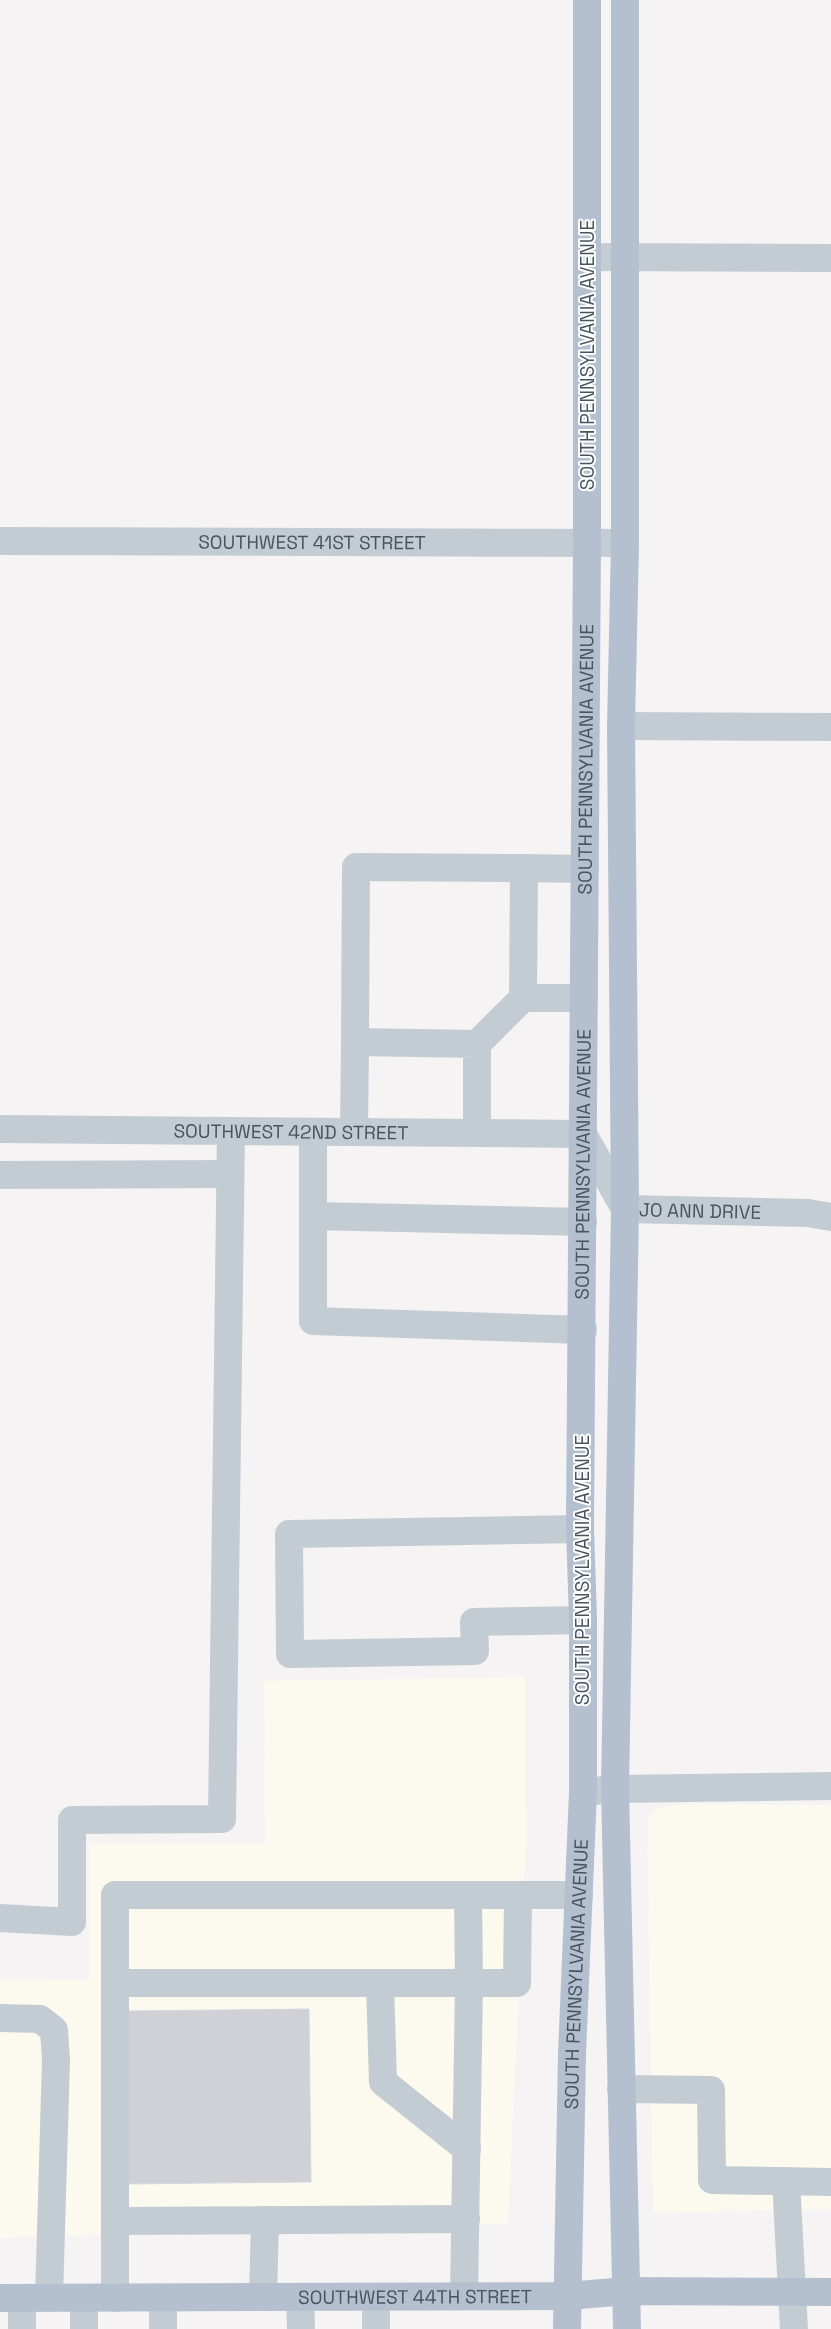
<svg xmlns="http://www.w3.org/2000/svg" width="831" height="2329" font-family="'Space Grotesk',sans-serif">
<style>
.commercial{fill:#fcf9ef}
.building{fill:#cfd1d6;stroke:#d7d8dd}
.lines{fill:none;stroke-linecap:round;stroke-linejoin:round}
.minor{stroke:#c4ccd3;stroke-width:28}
.major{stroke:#b4c0d0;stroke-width:28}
.labels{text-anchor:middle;stroke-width:4;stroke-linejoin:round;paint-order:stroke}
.street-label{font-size:19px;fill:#4a5460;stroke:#fff}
</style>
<rect width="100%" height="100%" fill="#f5f3f3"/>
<g class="commercial">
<path d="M525 1677 526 1841 508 2223 0 2238V1979L89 1980V1843H265L264 1681Z"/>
<path d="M675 1804 831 1805V2209L653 2213 647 1818 655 1810Z"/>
</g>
<path class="building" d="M309 2009 311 2182 127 2184 126 2011Z"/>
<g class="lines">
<g class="minor">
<path d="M587 257 831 258"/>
<path id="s1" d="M0 541 625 543"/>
<path d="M621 726 831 727"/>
<path d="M523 998 524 868 585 869"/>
<path d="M355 1042 356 867 524 868"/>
<path d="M477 1044 523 998H584"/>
<path id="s2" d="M0 1129 583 1134 625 1209 808 1213 831 1217"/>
<path d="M354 1132 355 1042 477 1044V1133"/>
<path d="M0 1175 230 1174"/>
<path d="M313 1216V1132"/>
<path d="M583 1222 313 1216V1321L583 1330"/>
<path d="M580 1529 289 1534 290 1654 475 1651 474 1622 583 1620"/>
<path d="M583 1792 615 1789 831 1786"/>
<path d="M0 1918 72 1922V1820L222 1819 231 1131"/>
<path d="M115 1983H517L518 1895"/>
<path d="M380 1983 383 2082 467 2149"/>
<path d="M0 2018 40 2019 54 2030 56 2060 49 2298"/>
<path d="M621 2089 711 2090 712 2180 831 2182"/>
<path d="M786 2181 794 2329"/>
<path d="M115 2221 466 2219"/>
<path d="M464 2296 469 1983 468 1895"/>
<path d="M263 2297 265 2220"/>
<path d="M300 2297 301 2329"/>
<path d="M376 2297V2329"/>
<path d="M22 2298V2329"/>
<path d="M84 2298V2329"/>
<path d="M115 2298V1895H579"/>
<path d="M163 2298V2329"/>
</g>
<g class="major">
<path d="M625 0V543L621 726 625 1209 615 1789 627 2329"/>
<path id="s3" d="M0 2298 568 2296 626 2291 831 2292"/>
<path id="s4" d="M567 2329 572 2054 583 1792V1620L580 1529 587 543V0"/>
</g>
</g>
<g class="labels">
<g class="street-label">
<text transform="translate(587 355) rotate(-90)" y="7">SOUTH PENNSYLVANIA AVENUE</text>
<text dy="7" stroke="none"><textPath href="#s1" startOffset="312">SOUTHWEST 41ST STREET</textPath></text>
<text dy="7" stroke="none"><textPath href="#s4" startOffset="1570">SOUTH PENNSYLVANIA AVENUE</textPath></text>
<text dy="7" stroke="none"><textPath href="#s2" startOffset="291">SOUTHWEST 42ND STREET</textPath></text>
<text dy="7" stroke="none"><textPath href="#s4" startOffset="1165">SOUTH PENNSYLVANIA AVENUE</textPath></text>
<text dy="7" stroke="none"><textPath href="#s2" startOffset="744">JO ANN DRIVE</textPath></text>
<text transform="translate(582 1570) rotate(-90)" y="7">SOUTH PENNSYLVANIA AVENUE</text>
<text dy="7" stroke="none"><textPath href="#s4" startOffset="355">SOUTH PENNSYLVANIA AVENUE</textPath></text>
<text dy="7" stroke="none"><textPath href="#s3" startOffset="415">SOUTHWEST 44TH STREET</textPath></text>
</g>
</g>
</svg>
